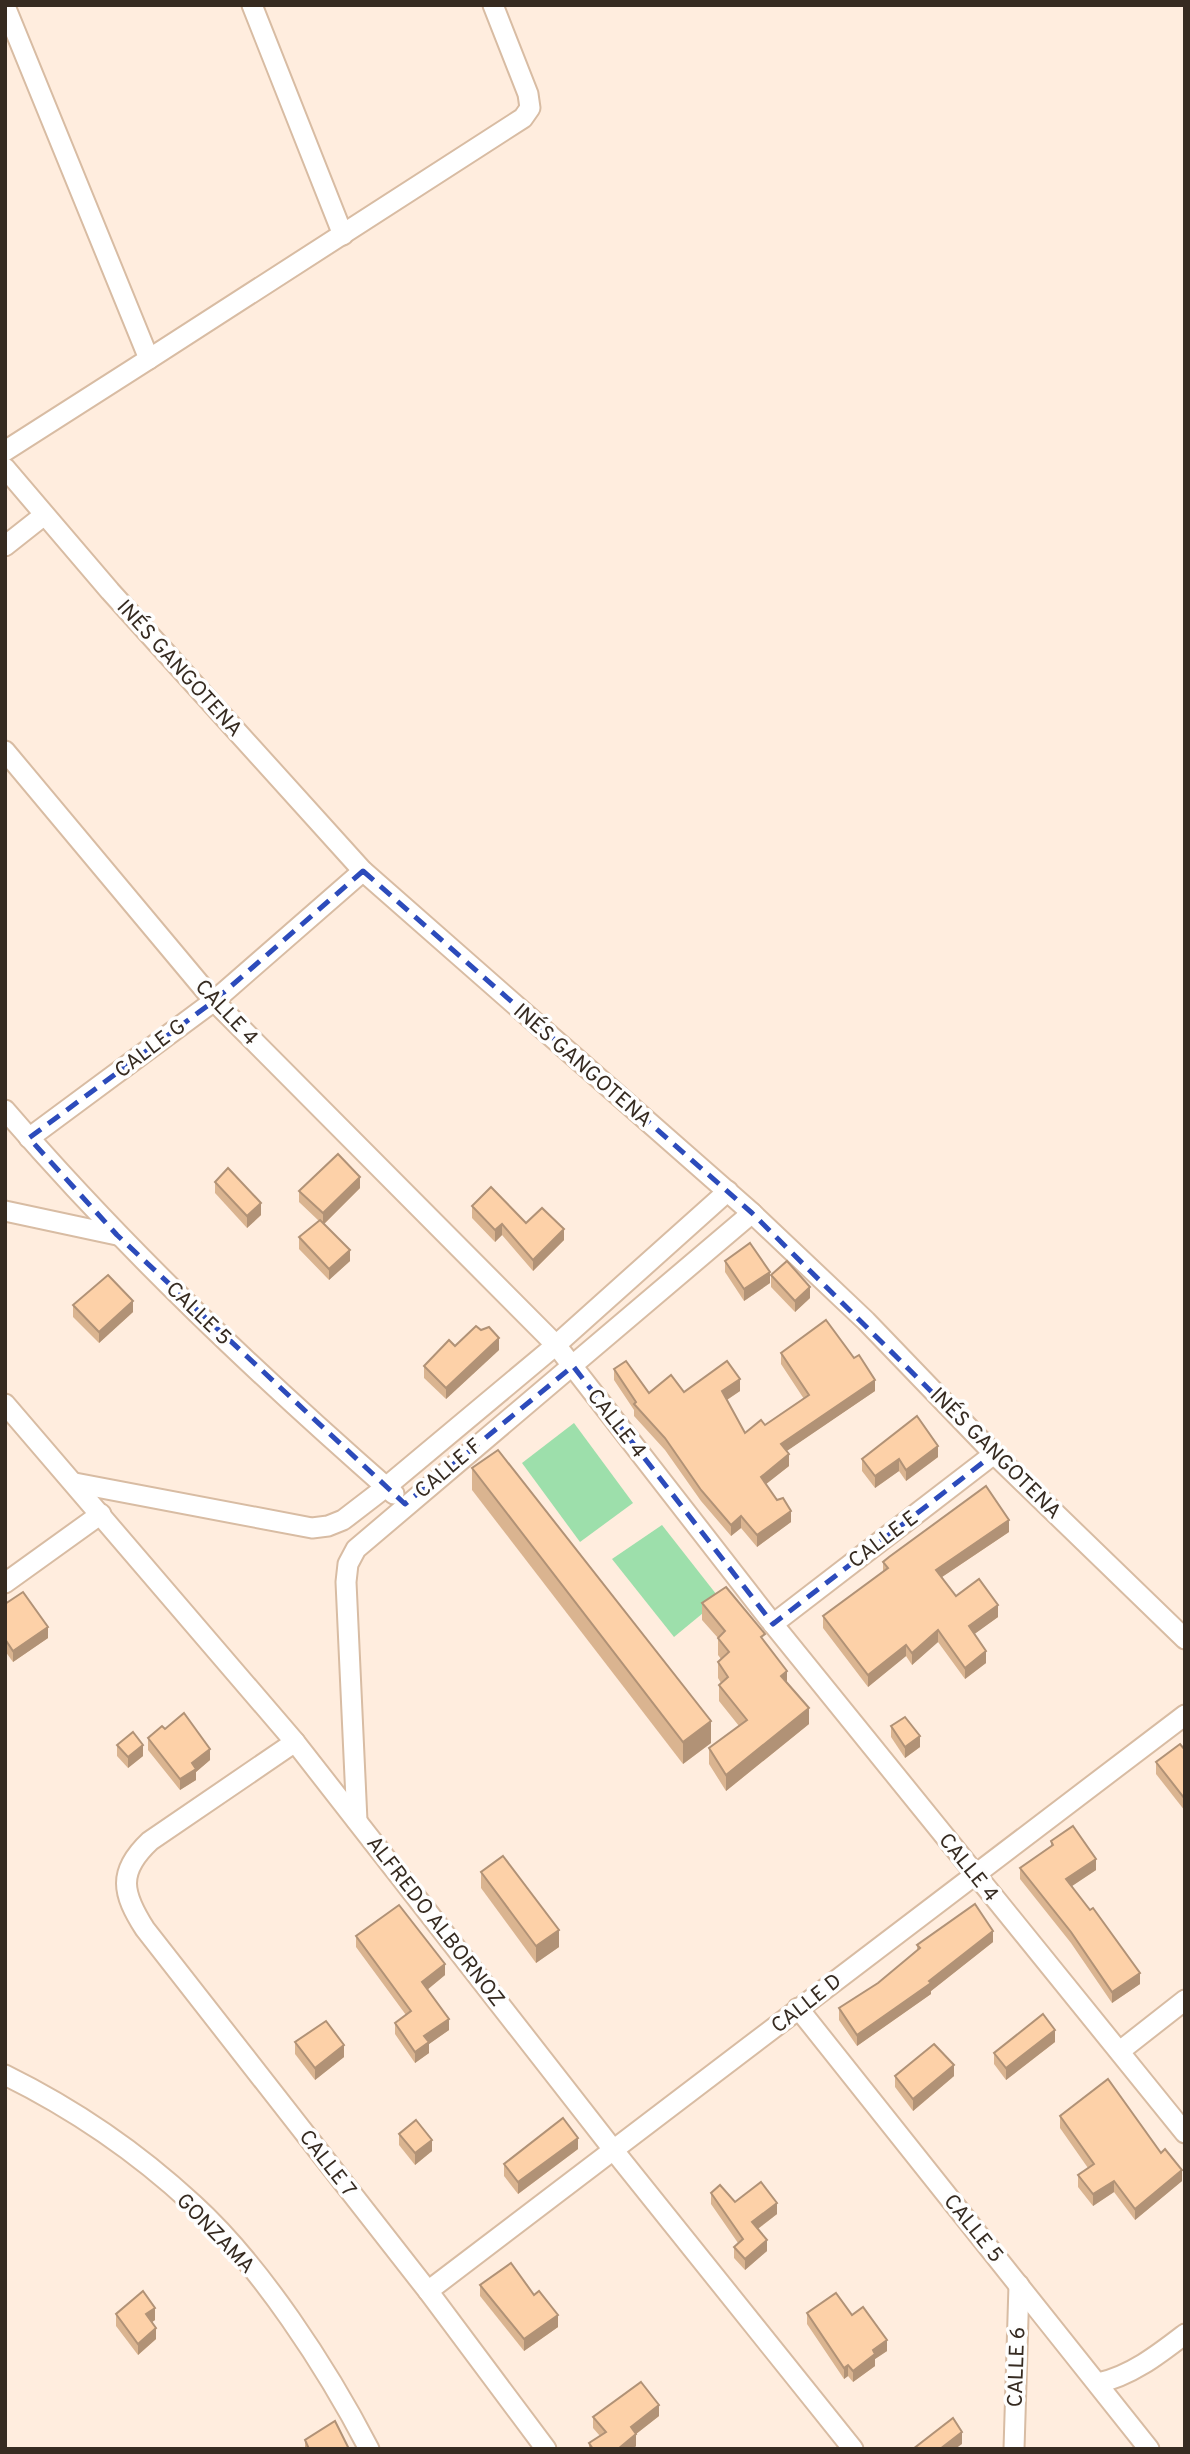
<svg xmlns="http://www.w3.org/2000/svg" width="1190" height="2454" font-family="Overpass,sans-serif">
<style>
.green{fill:#9ddfab}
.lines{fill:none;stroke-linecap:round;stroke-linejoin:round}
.street-casing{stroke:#d8bca3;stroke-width:23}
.street{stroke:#fff;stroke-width:19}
.wall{fill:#dab490}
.shaded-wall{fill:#b19276}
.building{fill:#fdd1a8;stroke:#b19276;stroke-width:2}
.marked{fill:none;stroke:#2c4bbb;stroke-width:5;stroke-dasharray:14 9;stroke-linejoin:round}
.labels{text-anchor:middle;stroke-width:7;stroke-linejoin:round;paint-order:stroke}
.street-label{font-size:21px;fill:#362b21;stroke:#fefefe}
</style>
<rect width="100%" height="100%" fill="#ffedde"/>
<g class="green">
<path d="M574 1423 633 1503 580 1542 522 1463Z"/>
<path d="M662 1525 720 1599 674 1637 612 1559Z"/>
</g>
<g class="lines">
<defs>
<g id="street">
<path d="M252 5 343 235"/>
<path d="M5 6 149 359 5 451"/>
<path d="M149 359 523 118 530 108 528 94 493 5"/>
<path d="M5 468 110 591 363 871 752 1213 866 1321 994 1454 1185 1639"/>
<path d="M5 546 43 516"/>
<path d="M5 751 214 1001 556 1345 773 1624 1185 2133"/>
<path d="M5 1110C124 1248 257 1374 394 1494"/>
<path d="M29 1138 214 1001 363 871"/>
<path d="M5 1211 117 1235"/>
<path d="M5 1404 295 1742 615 2152 853 2449"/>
<path d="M75 1483 312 1528 328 1526 343 1520 386 1487 556 1345 728 1191"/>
<path d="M5 1583 101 1514"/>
<path d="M773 1624 994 1454"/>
<path d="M295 1742 150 1841C117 1872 122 1893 145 1929L428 2291 546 2449"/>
<path d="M357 1821 346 1582 348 1564 356 1549 752 1213"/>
<path d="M798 2008 1149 2449"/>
<path d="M1120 2051 1185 2000"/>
<path d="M5 2075C72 2108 138 2153 193 2204 260 2265 327 2368 369 2449"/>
<path d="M428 2291 1185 1715"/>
<path d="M1098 2383C1131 2376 1159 2354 1185 2334"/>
<path d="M1014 2449 1019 2285"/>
</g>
</defs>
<use href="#street" class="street-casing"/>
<use href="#street" class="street"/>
</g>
<g class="wall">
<path d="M215 1182 261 1215 247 1228 215 1193Z"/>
<path d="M360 1188 324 1224 350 1261 329 1280 299 1249V1237L319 1221 299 1202V1191Z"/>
<path d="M472 1206 526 1223 564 1240 533 1271 502 1235 495 1242 472 1218Z"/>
<path d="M725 1261 770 1283 744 1301 725 1272Z"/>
<path d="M771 1275 810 1298 795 1312 771 1287Z"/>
<path d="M73 1305 133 1312 99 1343 73 1317Z"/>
<path d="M499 1350 446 1399 424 1378V1366Z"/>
<path d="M781 1353 875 1391 786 1451 789 1466 766 1484 791 1522 757 1547 741 1528 731 1536 701 1501 665 1450 634 1416V1410L614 1380V1369L649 1393 740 1391 727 1400 745 1433 765 1425 804 1399 781 1364Z"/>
<path d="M938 1457 906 1481 899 1471 875 1488 862 1471V1459Z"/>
<path d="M472 1468 711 1743 683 1764 472 1490Z"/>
<path d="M1009 1532 942 1577 956 1596 998 1617 974 1634 986 1663 965 1679 938 1642 912 1665 906 1656 868 1687 823 1628V1616L883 1572V1562Z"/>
<path d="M702 1603 765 1642 809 1724 726 1791 709 1764V1748L739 1726 719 1701V1685L721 1683 718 1678V1662L721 1659 718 1655V1638L702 1620Z"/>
<path d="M5 1604 48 1638 13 1662 5 1651Z"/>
<path d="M891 1726 920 1747 905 1758 891 1737Z"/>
<path d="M148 1738 210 1760 196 1772V1780L180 1790 148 1750Z"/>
<path d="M117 1745 143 1756 128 1768 117 1756Z"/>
<path d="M1185 1750V1811L1156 1774V1762Z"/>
<path d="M1051 1841 1096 1870 1072 1886 1140 1984 1112 2003 1071 1943 1020 1879V1868L1051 1846Z"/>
<path d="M481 1872 559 1947 536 1963 481 1888Z"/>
<path d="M356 1936 445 1975 427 1990 449 2030 429 2044V2053L415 2063 395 2034V2023L406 2015 356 1947Z"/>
<path d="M993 1942 931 1991V1994L857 2046 839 2020V2008L878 1983 917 1950V1945Z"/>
<path d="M295 2042 344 2057 315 2080 295 2054Z"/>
<path d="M1055 2042 1006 2080 994 2064V2053Z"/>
<path d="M895 2076H954L913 2111 895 2087Z"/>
<path d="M1060 2116 1161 2153 1182 2181 1135 2220 1114 2192 1093 2206 1078 2187V2175L1088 2168 1060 2128Z"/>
<path d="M399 2134 432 2151 415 2165 399 2145Z"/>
<path d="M578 2149 518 2194 504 2176V2164Z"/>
<path d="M711 2193 735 2202 777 2214 758 2229 767 2251 745 2270 734 2258V2247L738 2243 711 2204Z"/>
<path d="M480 2285 558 2327 524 2351 480 2296Z"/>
<path d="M807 2313 852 2315 887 2351 875 2359V2366L853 2382 848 2376 844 2379 807 2324Z"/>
<path d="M116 2314 155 2320 152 2322 156 2339 138 2355 116 2326Z"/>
<path d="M659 2416 636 2434V2446L633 2449H589V2443L600 2436 593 2428V2417Z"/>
<path d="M305 2440 349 2449H305Z"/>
</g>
<g class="shaded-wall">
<path d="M360 1177V1188L323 1225V1213Z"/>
<path d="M261 1203V1215L247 1228V1216Z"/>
<path d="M502 1224V1235L495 1242V1230Z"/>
<path d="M564 1229V1240L533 1271V1260Z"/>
<path d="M350 1250V1261L329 1280V1269Z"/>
<path d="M770 1272V1283L744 1301V1289Z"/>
<path d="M810 1287V1298L795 1312V1301Z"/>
<path d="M133 1301V1312L99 1343V1332Z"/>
<path d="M499 1338V1350L446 1399V1388Z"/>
<path d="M740 1379V1391L722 1403V1391Z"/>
<path d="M875 1380V1391L781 1455V1444Z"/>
<path d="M938 1446V1457L906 1481V1470Z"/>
<path d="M789 1454V1466L761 1488V1477Z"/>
<path d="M899 1459V1471L875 1488V1476Z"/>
<path d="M791 1511V1522L757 1547V1535Z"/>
<path d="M741 1516V1528L731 1536V1525Z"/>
<path d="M1009 1520V1532L936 1581V1570Z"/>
<path d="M998 1605V1617L969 1638V1626Z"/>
<path d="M48 1627V1638L13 1662V1651Z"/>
<path d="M938 1630V1642L912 1665V1653Z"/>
<path d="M906 1645V1656L868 1687V1675Z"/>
<path d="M986 1651V1663L965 1679V1668Z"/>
<path d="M787 1671V1687L781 1676Z"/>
<path d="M809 1708V1724L726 1791V1775Z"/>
<path d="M711 1721V1743L683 1764V1742Z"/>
<path d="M920 1736V1747L905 1758V1747Z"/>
<path d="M143 1745V1756L128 1768V1757Z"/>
<path d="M210 1749V1760L196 1772V1780L180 1790V1779L192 1763Z"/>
<path d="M1096 1859V1870L1066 1890V1879Z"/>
<path d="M559 1930V1947L536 1963V1946Z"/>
<path d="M993 1931V1942L931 1991V1994L857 2046V2035Z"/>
<path d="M445 1964V1975L422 1994V1982Z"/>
<path d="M1140 1973V1984L1112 2003V1992Z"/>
<path d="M449 2019V2030L429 2044V2053L415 2063V2052L424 2036Z"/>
<path d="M1055 2030V2042L1006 2080V2068Z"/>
<path d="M344 2045V2057L315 2080V2068Z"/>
<path d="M954 2065V2076L913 2111V2099Z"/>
<path d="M578 2138V2149L518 2194V2182Z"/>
<path d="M432 2140V2151L415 2165V2153Z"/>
<path d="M1182 2170V2181L1135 2220V2209Z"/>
<path d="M1114 2181V2192L1093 2206V2194Z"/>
<path d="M777 2203V2214L752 2233V2222Z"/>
<path d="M767 2240V2251L745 2270V2259Z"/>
<path d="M155 2308V2320L146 2326V2314Z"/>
<path d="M558 2315V2327L524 2351V2339Z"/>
<path d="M156 2328V2339L138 2355V2344Z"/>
<path d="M887 2340V2351L875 2359V2366L853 2382V2371L873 2350Z"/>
<path d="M848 2365V2376L844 2379V2368Z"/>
<path d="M659 2405V2416L636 2434V2446L633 2449H618L631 2427Z"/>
<path d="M962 2432V2444L955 2449H940Z"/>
</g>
<g class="building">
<path d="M338 1154 360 1177 323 1213 299 1191Z"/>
<path d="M228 1168 261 1203 247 1216 215 1182Z"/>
<path d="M491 1187 526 1223 542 1208 564 1229 533 1260 502 1224 495 1230 472 1206Z"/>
<path d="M320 1220 350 1250 329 1269 299 1237Z"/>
<path d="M750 1243 770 1272 744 1289 725 1261Z"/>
<path d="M787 1261 810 1287 795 1301 771 1275Z"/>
<path d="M108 1275 133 1301 99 1332 73 1305Z"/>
<path d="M826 1320 854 1358 859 1355 875 1380 781 1444 789 1454 761 1477 777 1500 783 1498 791 1511 757 1535 741 1516 731 1525 701 1490 665 1438 634 1404 636 1402 614 1369 626 1361 649 1393 671 1375 684 1392 727 1361 740 1379 722 1391 745 1433 761 1420 765 1425 809 1395 781 1353Z"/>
<path d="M476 1326 481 1330 489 1327 499 1338 446 1388 424 1366 449 1340 455 1346Z"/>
<path d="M917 1416 938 1446 906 1470 899 1459 875 1476 862 1459Z"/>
<path d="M498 1450 711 1721 683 1742 472 1468Z"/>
<path d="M986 1486 1009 1520 936 1570 956 1596 979 1579 998 1605 969 1626 986 1651 965 1668 938 1630 912 1653 906 1645 868 1675 823 1616 888 1568 883 1562 889 1557Z"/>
<path d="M726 1587 765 1634 761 1637 787 1671 781 1676 809 1708 726 1775 709 1748 747 1720 719 1685 728 1677 718 1662 729 1652 718 1638 725 1631 702 1603Z"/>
<path d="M23 1592 48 1627 13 1651 5 1639V1604Z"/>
<path d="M184 1713 210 1749 192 1763 196 1769 180 1779 148 1738 162 1726 165 1729Z"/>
<path d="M905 1717 920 1736 905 1747 891 1726Z"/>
<path d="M133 1732 143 1745 128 1757 117 1745Z"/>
<path d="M1180 1744 1185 1750V1799L1156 1762Z"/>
<path d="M1073 1826 1096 1859 1066 1879 1090 1910 1093 1908 1140 1973 1112 1992 1071 1932 1020 1868 1053 1845 1051 1841Z"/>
<path d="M503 1856 559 1930 536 1946 481 1872Z"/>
<path d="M975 1904 993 1931 929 1981 931 1983 857 2035 839 2008 878 1983 920 1948 917 1945Z"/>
<path d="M399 1905 445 1964 422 1982 449 2019 424 2036 429 2042 415 2052 395 2023 411 2011 356 1936Z"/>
<path d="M1043 2014 1055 2030 1006 2068 994 2053Z"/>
<path d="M326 2021 344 2045 315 2068 295 2042Z"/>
<path d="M934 2044 954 2065 913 2099 895 2076Z"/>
<path d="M1108 2079 1161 2153 1165 2149 1182 2170 1135 2209 1114 2181 1093 2194 1078 2175 1094 2164 1060 2116Z"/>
<path d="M563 2118 578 2138 518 2182 504 2164Z"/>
<path d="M416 2120 432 2140 415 2153 399 2134Z"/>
<path d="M761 2182 777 2203 752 2222 767 2240 745 2259 734 2247 743 2239 711 2193 720 2185 735 2202Z"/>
<path d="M511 2263 534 2295 539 2291 558 2315 524 2339 480 2285Z"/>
<path d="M143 2291 155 2308 146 2314 156 2328 138 2344 116 2314Z"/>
<path d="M836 2293 852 2315 863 2307 887 2340 873 2350 875 2354 853 2371 848 2365 844 2368 807 2313Z"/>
<path d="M641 2382 659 2405 631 2427 636 2434 618 2449H593L589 2443 606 2432 593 2417Z"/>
<path d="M953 2418 962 2432 940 2449H913Z"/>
<path d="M335 2421 349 2449H309L305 2440Z"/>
</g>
<path class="marked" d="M363 871 752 1213 994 1454 773 1624 573 1366 405 1504 117 1235 29 1138 214 1001Z"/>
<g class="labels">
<g class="street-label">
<text transform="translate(180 668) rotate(48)" y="7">INÉS GANGOTENA</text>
<text transform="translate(227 1012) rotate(47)" y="7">CALLE 4</text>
<text transform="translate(150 1048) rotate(-37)" y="7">CALLE G</text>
<text transform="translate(583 1065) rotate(41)" y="7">INÉS GANGOTENA</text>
<text transform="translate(199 1313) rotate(44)" y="7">CALLE 5</text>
<text transform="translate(617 1423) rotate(52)" y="7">CALLE 4</text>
<text transform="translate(996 1453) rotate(45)" y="7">INÉS GANGOTENA</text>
<text transform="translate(448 1468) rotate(-40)" y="7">CALLE F</text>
<text transform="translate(883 1539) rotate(-37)" y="7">CALLE E</text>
<text transform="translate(969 1867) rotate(51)" y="7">CALLE 4</text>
<text transform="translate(436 1921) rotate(52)" y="7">ALFREDO ALBORNOZ</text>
<text transform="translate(806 2003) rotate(-38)" y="7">CALLE D</text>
<text transform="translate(328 2163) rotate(52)" y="7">CALLE 7</text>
<text transform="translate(974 2228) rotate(51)" y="7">CALLE 5</text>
<text transform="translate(216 2233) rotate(46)" y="7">GONZAMA</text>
<text transform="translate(1016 2367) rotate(-88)" y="7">CALLE 6</text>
</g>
</g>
<rect width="1190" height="2454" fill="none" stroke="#362b21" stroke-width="14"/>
</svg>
